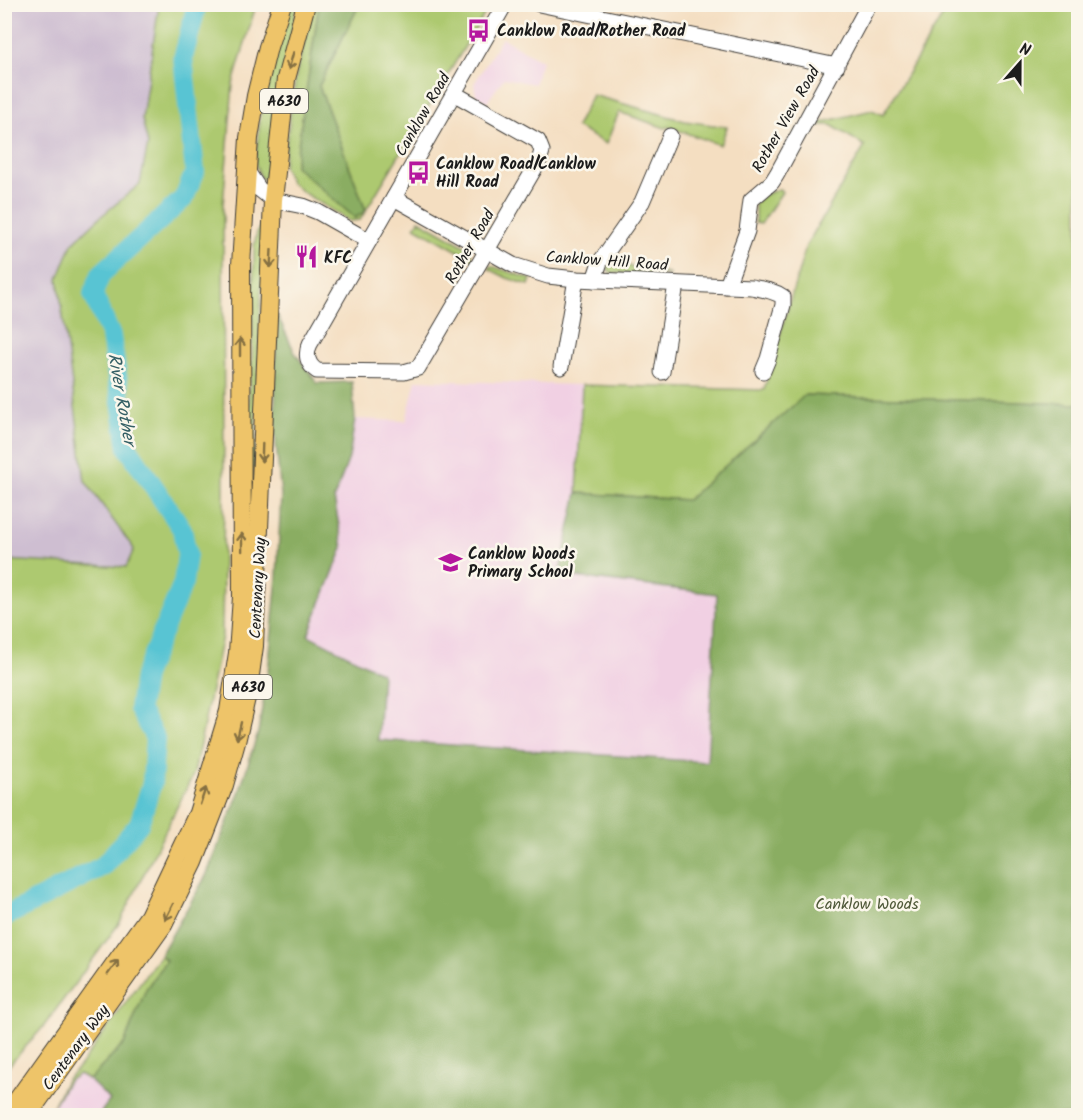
<svg xmlns="http://www.w3.org/2000/svg" width="1083" height="1120" font-family="Kalam,sans-serif">
<style>
.built{fill:#f1d0e3}
.industrial{fill:#cebed1}
.green{fill:#adc970;stroke:#647246;stroke-width:1.5}
.forest{fill:#8aad62;stroke:#53643f;stroke-width:1.5}
.lines{fill:none;stroke-linecap:round;stroke-linejoin:round}
.river{stroke:#59c4d3;stroke-width:20}
.minor-casing{stroke:#3c3935;stroke-width:17}
.major-casing{stroke:#3c3935;stroke-width:20}
.minor{stroke:#fff;stroke-width:15}
.major{stroke:#eec469;stroke-width:18}
.oneway{stroke:#857042}
.labels{text-anchor:middle;stroke-width:5;stroke-linejoin:round;paint-order:stroke}
.shield{fill:#fbf7ec;stroke:#5f5e5a;stroke-width:1.5}
.shield-label{font-size:15px;font-weight:bold;fill:#1c1c1c}
.poi-label{font-size:16px;font-weight:bold;fill:#1c1c1c;stroke:#fbf7ec;text-anchor:start}
.street-label{font-size:16px;fill:#1c1c1c;stroke:#fbf7ec}
.park-label{font-size:16px;fill:#4f5939;stroke:#fbf7ec}
.water-label{font-size:18px;font-style:italic;fill:#345f65;stroke:#fbf7ec}
</style>
<rect width="100%" height="100%" fill="#fbf7ec"/>
<filter id="ink" filterUnits="userSpaceOnUse"><feTurbulence type="fractalNoise" baseFrequency=".0167" numOctaves="2"/><feDisplacementMap in="SourceGraphic" scale="12" xChannelSelector="R" yChannelSelector="G"/><feConvolveMatrix kernelMatrix="1 2 1 2 8 2 1 2 1" color-interpolation-filters="sRGB"/></filter>
<filter id="wash" filterUnits="userSpaceOnUse"><feTurbulence type="fractalNoise" baseFrequency=".008" numOctaves="4" result="noise"/><feDisplacementMap in="SourceGraphic" scale="24" xChannelSelector="R" yChannelSelector="G"/><feGaussianBlur stdDeviation="1.35" result="paint"/><feColorMatrix in="noise" values="0 0 0 0 0 0 0 0 0 0 0 0 0 0 0 0 0 1.4 0 .05"/><feComposite in="paint" operator="in"/></filter>
<g filter="url(#wash)">
<rect width="100%" height="100%" fill="#f4dec1"/>
<g class="built">
<path d="M502 38 542 61 534 84 504 78 487 102 476 96 474 84Z"/>
<path d="M416 380 582 385 577 493 559 575 717 594 707 762 378 740 308 635 343 548 334 498 349 458 355 419 406 421Z"/>
<path d="M79 1074 89 1080 110 1100 98 1115 48 1116 68 1081Z"/>
</g>
<path class="industrial" d="M4 5H159L142 119 148 144 140 184 99 218 85 481 134 549 126 567 5 560Z"/>
<g class="green">
<path d="M159 5H256L233 84 223 205 224 491 222 636 194 773 120 922 44 1026 5 1070V560L126 567 134 549 85 481 58 279 72 244 99 218 140 184 148 144 142 119Z"/>
<path d="M290 5H297L267 180 261 178 255 163 262 104 272 58Z"/>
<path d="M315 5H319L295 166 366 211 319 86 359 5H490L360 220 350 221 307 195 291 183 283 166 296 75 311 14Z"/>
<path d="M949 5H1078V404L806 395 687 500 577 493 582 385 764 390 806 246 865 146 831 125H811L872 110 883 115Z"/>
<path d="M592 95 685 121 727 127 720 145 669 127 665 128 619 112 606 144 576 127Z"/>
<path d="M779 189 782 192 761 224 755 223V203L764 195Z"/>
<path d="M264 220 253 504H249V393L252 360 254 246 257 232Z"/>
<path d="M419 220 463 245 470 250 474 260 415 227Z"/>
<path d="M615 257 639 272 644 263 670 275 611 273 608 270 609 263Z"/>
<path d="M491 266 531 279 529 285 507 278 489 269Z"/>
<path d="M160 955 166 960 146 989 124 1044 89 1080 79 1074 68 1081 52 1108 66 1080 80 1066Z"/>
</g>
<g class="forest">
<path d="M319 5H359L319 86 366 211 355 218 295 166Z"/>
<path d="M276 312 295 353 317 383 352 382 355 419 349 458 334 498 343 548 308 635 382 673 378 740 707 762 717 594 559 575 577 493 687 500 805 395 1078 404V1115L98 1116 110 1100 89 1080 124 1044 146 989 166 960 160 955 206 876 239 793 258 732 268 672 277 577 281 495 275 434Z"/>
</g>
<g class="lines">
<path class="river" d="M4 917 103 866 139 824 152 783 155 738 139 709 144 676 183 583 187 555 182 529 128 448 111 336 93 294 101 274 184 198 195 172 183 58 197 4"/>
</g>
</g>
<g filter="url(#ink)">
<g class="lines">
<defs>
<g id="minor">
<path d="M539 4 837 66"/>
<path d="M455 94 538 141 542 151 539 161 418 368 404 372 317 371C307 364 305 354 310 344L505 4"/>
<path d="M247 171 259 189 273 200 303 206 318 212 369 241"/>
<path d="M394 198 513 265 548 276 576 279 751 287C762 289 773 290 783 297V305L768 359 763 371"/>
<path d="M594 280 600 262 642 202 670 136"/>
<path d="M727 286 747 231 751 200 772 182 777 174 869 4"/>
<path d="M561 367 576 279"/>
<path d="M662 372 676 284"/>
</g>
<g id="major">
<path d="M6 1116 149 916 198 813 229 711 238 653 242 597 241 265 249 138 256 96 268 47 282 4"/>
<path d="M27 1116 163 925 194 862 224 785 236 742 248 689 254 646 273 200 286 79 306 4"/>
</g>
</defs>
<use href="#minor" class="minor-casing"/>
<use href="#major" class="major-casing"/>
<use href="#minor" class="minor"/>
<use href="#major" class="major"/>
</g>
<defs><path id="oneway-shaft" d="M-6 0H5M1.5-3L5.5 0L1.5 3" fill="none" stroke-width="1.6" stroke-linecap="round" stroke-linejoin="round" transform="scale(1.5)"/></defs>
<g class="oneway">
<use href="#oneway-shaft" transform="translate(291 61) rotate(105)"/>
<use href="#oneway-shaft" transform="translate(271 259) rotate(93)"/>
<use href="#oneway-shaft" transform="translate(240 347) rotate(-90)"/>
<use href="#oneway-shaft" transform="translate(262 453) rotate(92)"/>
<use href="#oneway-shaft" transform="translate(242 542) rotate(-91)"/>
<use href="#oneway-shaft" transform="translate(239 731) rotate(103)"/>
<use href="#oneway-shaft" transform="translate(203 796) rotate(-71)"/>
<use href="#oneway-shaft" transform="translate(169 912) rotate(116)"/>
<use href="#oneway-shaft" transform="translate(113 967) rotate(-55)"/>
</g>
</g>
<defs>
<symbol id="bus-bare" viewBox="-9 -9 18 18"><path d="M-5-6H5V4H4V6H2V4H-2V6H-4V4H-5ZM-3.5-4V0h7V-4ZM-3.5 1.2v1.5H-2V1.2ZM2 1.2v1.5H3.5V1.2Z" fill="#b5179e" stroke="#fbf7ec" stroke-width="2.5" paint-order="stroke"/></symbol>
<symbol id="restaurant-bare" viewBox="-9 -9 18 18"><path d="M-5-6h1v4h1v-4h1v4h1v-4h1v5L-1.5 .5V6h-2V.5L-5-1ZM5-6V6H3V1.5H1.5Q1.5-4 5-6Z" fill="#b5179e" stroke="#fbf7ec" stroke-width="2.5" paint-order="stroke"/></symbol>
<symbol id="school-bare" viewBox="-9 -9 18 18"><path d="M0-5L7-2L0 1L-7-2ZM-4 1L0 2.5L4 1V4Q0 6-4 4Z" fill="#b5179e" stroke="#fbf7ec" stroke-width="2.5" paint-order="stroke"/></symbol>
</defs>
<g fill-rule="evenodd">
<use href="#bus-bare" x="462" y="14" width="33" height="33"/>
<use href="#bus-bare" x="402" y="156" width="33" height="33"/>
<use href="#restaurant-bare" x="290" y="240" width="33" height="33"/>
<use href="#school-bare" x="434" y="546" width="33" height="33"/>
</g>
<g class="labels">
<g class="shield">
<rect x="260" y="89" width="48" height="24" rx="4.5"/>
<rect x="224" y="675" width="48" height="24" rx="4.5"/>
</g>
<g class="shield-label">
<text x="284" y="106">A630</text>
<text x="248" y="692">A630</text>
</g>
<g class="poi-label">
<text x="497" y="36">Canklow Road/Rother Road</text>
<text x="436" y="169">Canklow Road/Canklow<tspan x="436" dy="18">Hill Road</tspan></text>
<text x="324" y="263">KFC</text>
<text x="468" y="559">Canklow Woods<tspan x="468" dy="18">Primary School</tspan></text>
</g>
<g class="street-label">
<text transform="translate(422 114) rotate(-60)" y="6">Canklow Road</text>
<text transform="translate(785 119) rotate(-60)" y="6">Rother View Road</text>
<text transform="translate(469 246) rotate(-60)" y="6">Rother Road</text>
<text transform="translate(607 260) rotate(4)" y="6">Canklow Hill Road</text>
<text transform="translate(257 588) rotate(-87)" y="6">Centenary Way</text>
<text transform="translate(75 1047) rotate(-54)" y="6">Centenary Way</text>
</g>
<g class="park-label">
<text x="867" y="909">Canklow Woods</text>
</g>
<g class="water-label">
<text transform="translate(122 399) rotate(80)" y="6">River Rother</text>
</g>
</g>
<rect width="1083" height="1120" fill="none" stroke="#fbf7ec" stroke-width="24"/>
<g transform="translate(1020 63) rotate(21)" stroke="#fbf7ec" stroke-width="4.5" paint-order="stroke">
<path d="M0-4.5L10 22L0 15L-10 22Z" fill="#1c1c1c"/>
<text y="-9" font-size="16" font-weight="bold" text-anchor="middle" fill="#1c1c1c">N</text>
</g>
</svg>
